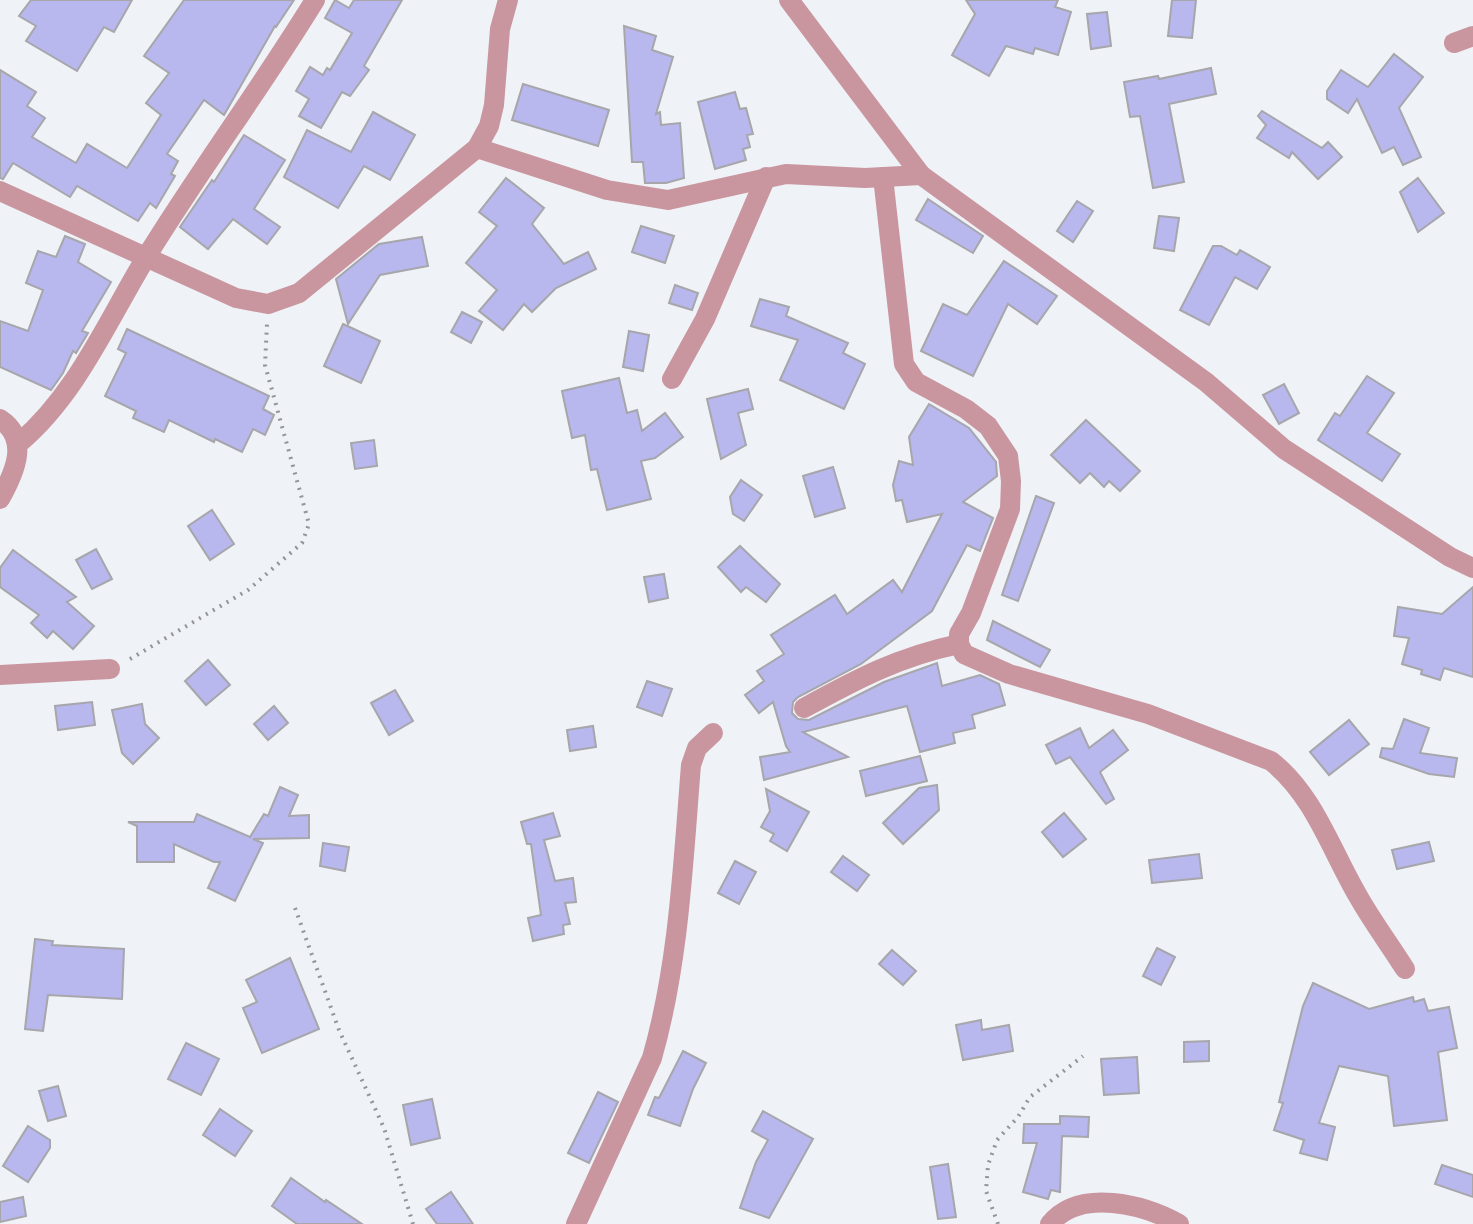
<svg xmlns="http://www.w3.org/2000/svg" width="1473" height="1224" font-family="'PT Sans',sans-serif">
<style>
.building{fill:#b8b7ee;stroke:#a6a6ab;stroke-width:2}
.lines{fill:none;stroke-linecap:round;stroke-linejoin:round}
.path{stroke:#939598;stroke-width:4;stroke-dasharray:2 6;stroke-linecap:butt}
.minor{stroke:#c9969f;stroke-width:20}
</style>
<rect width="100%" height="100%" fill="#eff2f6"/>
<g class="building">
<path d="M31 0H132L114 32 104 27 77 71 26 41 36 26 19 16Z"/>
<path d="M184 0H294L276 27 275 26 224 115 204 100 167 154 178 161 171 174 175 176 156 208 150 203 138 221 77 186 70 197 13 163 3 179 0 178V70L36 92 27 106 45 118 32 137 76 163 87 144 127 168 161 115 146 103 169 73 144 56Z"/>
<path d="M335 0 349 8 354 0H402L364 66 369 70 350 96 342 92 321 128 299 116 309 99 296 91 310 67 323 75 327 68 330 70 352 33 325 18Z"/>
<path d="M966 0H1058L1055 7 1071 12 1058 55 1035 48 1033 54 1006 46 989 76 952 55 975 14Z"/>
<path d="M1172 0H1196L1192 38 1168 36Z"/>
<path d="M1107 12 1111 46 1091 49 1087 14Z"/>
<path d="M624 26 656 36 652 50 673 57 656 114 660 112 661 125 680 123 684 178 666 183H645L643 162H632Z"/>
<path d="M1394 54 1423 77 1399 108 1421 157 1403 165 1394 147 1382 153 1357 99 1348 113 1327 99V91L1341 70 1368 87Z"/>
<path d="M1211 68 1216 94 1169 104 1184 182 1153 188 1140 116 1130 117 1124 82 1158 76 1159 79Z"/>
<path d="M523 84 609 110 598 146 512 120Z"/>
<path d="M735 92 740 109 746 108 753 134 747 135 750 147 743 149 746 160 715 169 698 102Z"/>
<path d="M1262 111 1322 148 1328 142 1342 157 1318 179 1292 152 1289 158 1257 138 1266 125 1258 116Z"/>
<path d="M373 112 415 135 390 180 364 166 338 208 284 177 307 130 351 152Z"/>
<path d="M244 135 285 160 254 209 280 227 267 244 233 219 208 249 180 227 212 180 214 182Z"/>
<path d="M506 178 544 208 532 224 564 264 588 252 596 269 556 288 532 312 524 304 503 330 479 311 497 290 466 263 497 226 479 212Z"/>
<path d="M1418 178 1444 213 1418 232 1400 192Z"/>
<path d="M928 199 983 236 973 253 916 220Z"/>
<path d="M1077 201 1093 211 1073 242 1057 231Z"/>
<path d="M1159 216 1179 218 1174 251 1154 248Z"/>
<path d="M641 226 674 236 665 263 632 252Z"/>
<path d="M65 236 85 244 78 262 111 282 82 331 88 333 76 353 73 351 63 373 51 390 0 367V321L28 331 43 290 26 283 38 251 56 257Z"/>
<path d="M422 237 428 266 380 275 348 324 336 279 379 244Z"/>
<path d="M1213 246H1221L1237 255 1240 250 1270 267 1257 289 1235 277 1209 325 1180 310Z"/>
<path d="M1004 261 1057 296 1037 324 1008 304 973 376 921 351 943 304 967 315Z"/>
<path d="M675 285 698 293 692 310 669 303Z"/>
<path d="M760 299 789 307 786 316 848 343 843 353 865 364 844 409 780 380 798 340 751 326Z"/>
<path d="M462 312 482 322 471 343 451 332Z"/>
<path d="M343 324 380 341 361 383 324 366Z"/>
<path d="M127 329 269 396 263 409 274 415 265 435 253 429 242 452 215 439 214 442 169 420 164 432 133 418 136 411 105 396 126 353 118 349Z"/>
<path d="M629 331 649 335 643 371 623 367Z"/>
<path d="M1367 376 1394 393 1367 433 1400 454 1382 481 1318 440 1335 413 1340 416Z"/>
<path d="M619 378 627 413 637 410 642 431 665 413 683 437 655 458 641 461 651 499 607 510 597 469 591 470 585 435 572 438 562 391Z"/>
<path d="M1284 384 1299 413 1279 424 1263 395Z"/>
<path d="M748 389 753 409 738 413 746 445 721 459 707 399Z"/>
<path d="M929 404 969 428 996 462 997 476 963 502 993 518 982 546 980 551 967 545 932 611 861 664 798 697 793 702 792 713 798 719 809 720 884 682 937 663 942 686 980 675 999 684 1005 705 972 715 975 728 953 733 955 743 920 752 907 706 803 732 848 757 764 780 760 757 790 752 786 746 773 702 759 713 745 695 764 681 757 671 784 654 771 635 835 595 847 614 893 580 902 592 942 514 907 522 902 500 896 501 893 485 899 461 913 465 909 437Z"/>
<path d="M1086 420 1140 471 1120 491 1109 481 1104 487 1090 473 1080 483 1051 455Z"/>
<path d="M374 440 377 466 355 469 351 443Z"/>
<path d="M833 467 845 508 815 517 803 476Z"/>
<path d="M741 480 762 495 744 521 733 514 730 497Z"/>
<path d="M1036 496 1054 503 1018 601 1002 595Z"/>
<path d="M212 510 234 544 210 560 188 526Z"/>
<path d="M740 546 780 584 766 602 746 587 741 592 718 567Z"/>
<path d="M96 549 112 579 92 589 76 560Z"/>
<path d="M13 550 76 597 67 602 94 626 73 649 53 631 47 638 31 623 39 615 0 587V568Z"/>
<path d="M664 574 668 598 649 602 644 577Z"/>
<path d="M1473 587V677L1444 668 1440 680 1421 674 1422 670 1402 664 1409 638 1394 636 1398 607 1442 614Z"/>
<path d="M993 621 1050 650 1040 667 987 640Z"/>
<path d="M208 660 230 685 206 705 185 681Z"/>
<path d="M647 681 672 689 662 716 637 707Z"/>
<path d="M395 690 413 721 389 735 371 703Z"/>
<path d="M92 702 95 725 58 730 55 706Z"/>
<path d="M142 704 145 724 159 738 133 764 122 753 112 710Z"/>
<path d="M274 706 288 723 268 740 254 724Z"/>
<path d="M1404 719 1429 728 1420 753 1457 758 1454 777 1429 774 1380 757 1382 748 1393 749Z"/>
<path d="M1349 720 1369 744 1329 775 1310 752Z"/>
<path d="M593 726 596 747 570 751 567 730Z"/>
<path d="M1080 728 1089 748 1113 730 1128 750 1100 772 1114 799 1106 804 1070 757 1056 764 1046 745Z"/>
<path d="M920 756 927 781 866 796 860 771Z"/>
<path d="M937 785 939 810 903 844 883 823 919 788Z"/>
<path d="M280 787 298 795 289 816 309 815V838L253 839 263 843 235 901 208 888 220 862H214L174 844V862H137V826L128 822H194L197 814 250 837 264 814 268 816Z"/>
<path d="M766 789 809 812 787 851 770 841 774 834 761 827 770 811Z"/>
<path d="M553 813 560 836 544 840 555 881 573 878 576 902 565 903 570 924 563 925 564 934 533 941 528 918 541 915 531 844H527L521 822Z"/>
<path d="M1064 813 1086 839 1063 857 1042 832Z"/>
<path d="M1429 842 1434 861 1397 869 1392 850Z"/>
<path d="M323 843 349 847 345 871 320 866Z"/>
<path d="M1199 854 1202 878 1152 883 1149 860Z"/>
<path d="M843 856 869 875 857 891 831 872Z"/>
<path d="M735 861 756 872 739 904 718 893Z"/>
<path d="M35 939 53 941 52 945 124 949 122 999 48 995 43 1031 25 1029Z"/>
<path d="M1157 948 1175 957 1161 985 1143 976Z"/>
<path d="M892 950 916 971 903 985 879 964Z"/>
<path d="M290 958 319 1029 262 1053 243 1008 257 1002 246 980Z"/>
<path d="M1313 983 1369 1009 1413 997 1414 1002 1424 999 1428 1011 1449 1007 1457 1048 1438 1052 1447 1120 1394 1126 1388 1076 1339 1066 1319 1123 1335 1127 1327 1160 1300 1153 1304 1140 1274 1130 1283 1103 1279 1102 1303 1006Z"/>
<path d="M981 1020 982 1030 1009 1025 1013 1051 963 1060 956 1025Z"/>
<path d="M1209 1041V1061L1184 1062V1042Z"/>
<path d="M186 1043 219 1059 201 1095 168 1079Z"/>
<path d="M683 1051 706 1063 693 1089 680 1126 648 1115 655 1097 659 1098Z"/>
<path d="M1137 1057 1139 1093 1104 1095 1101 1059Z"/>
<path d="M58 1086 66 1116 48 1121 39 1091Z"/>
<path d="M598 1092 618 1102 589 1163 568 1153Z"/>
<path d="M432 1099 440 1138 411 1145 403 1105Z"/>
<path d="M220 1109 252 1131 235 1156 203 1135Z"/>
<path d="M763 1111 813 1139 769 1218 740 1208 756 1162 768 1140 752 1131Z"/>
<path d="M1060 1116 1089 1117 1088 1137 1062 1136 1060 1192 1051 1190 1048 1199 1023 1192 1037 1143H1023L1024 1124H1060Z"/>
<path d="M28 1126 50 1140V1148L28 1182 3 1166Z"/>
<path d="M948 1164 956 1217 938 1219 930 1167Z"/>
<path d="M1442 1165 1473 1175V1197L1435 1184Z"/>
<path d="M291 1178 325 1202 326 1200 362 1224H297L272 1206Z"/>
<path d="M451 1192 473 1224H437L426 1209Z"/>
<path d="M23 1197 26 1216 0 1222V1202Z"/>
</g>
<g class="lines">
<g class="path">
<path d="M130 659 248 590 302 543 309 524 265 365 267 324"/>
<path d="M295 908 339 1030 384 1128 413 1224"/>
<path d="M998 1224 986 1191 988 1165 997 1140 1018 1117 1030 1097 1083 1056"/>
</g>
<g class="minor">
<path d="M789 0 921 175 1206 382 1284 449 1450 557 1473 568"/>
<path d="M1454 43 1473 36"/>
<path d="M477 148 607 190 668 200 786 174 865 178 921 175"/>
<path d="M883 177 904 364 916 382 966 409 988 426 1008 456 1011 481 1010 509 971 613 959 634V644L964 654 1009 674 1148 714 1271 761C1314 795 1331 850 1358 896 1372 921 1390 945 1405 969"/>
<path d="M0 191 236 298 268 304 299 293 477 148 489 126 494 105 500 29 508 0"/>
<path d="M672 379 705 319 766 177"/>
<path d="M0 419C30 439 15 472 0 499"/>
<path d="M19 443C76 395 107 322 145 259 199 171 261 88 315 0"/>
<path d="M0 675 110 669"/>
<path d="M804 708C857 679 898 657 959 644"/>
<path d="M576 1224 652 1058C679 963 683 864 691 765L697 748 713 733"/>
<path d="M1050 1224C1080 1187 1145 1205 1179 1224"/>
</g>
</g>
</svg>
